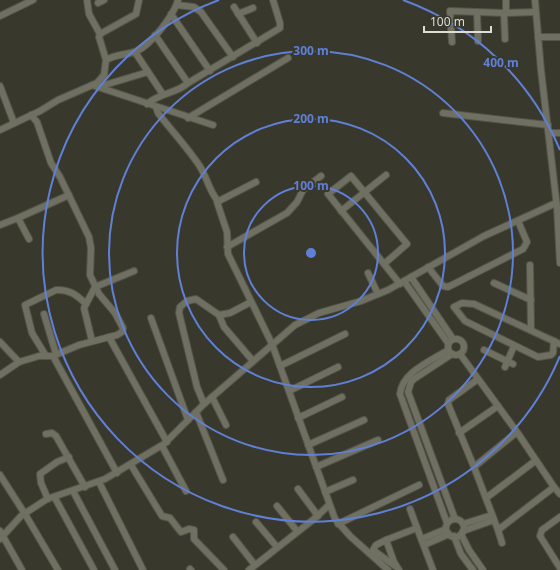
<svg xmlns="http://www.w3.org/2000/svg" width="560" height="570" font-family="'Noto Sans',sans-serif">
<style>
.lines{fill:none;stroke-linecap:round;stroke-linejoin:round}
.minor-casing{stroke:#54554a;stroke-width:8}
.minor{stroke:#6f7062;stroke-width:6}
.ring{fill:none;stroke:#6080d7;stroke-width:2}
.centre{fill:#6080d7;stroke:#38382c;stroke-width:2}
.ring-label{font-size:12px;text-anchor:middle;font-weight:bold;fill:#6080d7;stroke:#38382c;stroke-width:4;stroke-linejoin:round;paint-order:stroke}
</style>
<rect width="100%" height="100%" fill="#38382c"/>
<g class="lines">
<defs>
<g id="minor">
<path d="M87 0 89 14 100 34"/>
<path d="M535 0 541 70 557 207 560 263"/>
<path d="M98 3 104 0"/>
<path d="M177 5 194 7 201 12 233 57"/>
<path d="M234 7 257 43"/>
<path d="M477 12 478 41"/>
<path d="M504 13 505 39"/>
<path d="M506 13V0"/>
<path d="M171 14 210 71"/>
<path d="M238 14 253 8"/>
<path d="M0 16 33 0"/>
<path d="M155 35 188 83"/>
<path d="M538 37H560"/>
<path d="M452 42 450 11 504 13 536 12"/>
<path d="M135 52 162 93"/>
<path d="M106 60 99 37 100 34 136 14 139 0"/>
<path d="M92 85 213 125"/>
<path d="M0 86 14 123"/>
<path d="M98 87 148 72"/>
<path d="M147 104C161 92 176 94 188 83L280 28V23L273 0"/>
<path d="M156 107 158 113C171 130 187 147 199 165 207 177 208 188 217 200"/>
<path d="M443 113 548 125"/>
<path d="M188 118 288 58"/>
<path d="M0 130 40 111 58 100 97 83 104 75 106 60C116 54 127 55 137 51 151 45 174 15 178 0"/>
<path d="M549 133H560"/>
<path d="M256 182 217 202 227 232 228 254 272 344 335 519 350 536 388 570"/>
<path d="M341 211 386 175"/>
<path d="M18 218 69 195"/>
<path d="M0 225 18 218 29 239"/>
<path d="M227 247 287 213 297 202 303 190 321 176"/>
<path d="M384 264 407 244 351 176 328 194C352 224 376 254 400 284"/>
<path d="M530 265 531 330"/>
<path d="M428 267 443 286 448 287 523 249 527 242 518 221"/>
<path d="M368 273 378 294"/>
<path d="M411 277 453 339"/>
<path d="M404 281 448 343"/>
<path d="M494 283 531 300"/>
<path d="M44 314 56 354"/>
<path d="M219 315 224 327 253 361"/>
<path d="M151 318 188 420"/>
<path d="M109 337 167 442"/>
<circle cx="456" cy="347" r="8"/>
<path d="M92 341 84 308 95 287 134 271"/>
<path d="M554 341 553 353 551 355 538 357 465 321 454 307 462 303 474 304 560 344"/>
<path d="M0 342 19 362"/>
<path d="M484 350 513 364"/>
<path d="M452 354 414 379 411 382 408 392 455 519"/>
<path d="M460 354 517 432 474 467 498 530 554 487 517 432"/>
<path d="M46 356 32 333 25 305 56 290C69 289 77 295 86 304"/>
<path d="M53 356 117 473"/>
<path d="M280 366 345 334"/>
<path d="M505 367 514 346"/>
<path d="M0 375 19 362 39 356H53L79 345 117 335 122 332 123 328 115 313 99 294 90 275 91 248 89 237 60 177 51 163 37 122 31 115"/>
<path d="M289 391 338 367"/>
<path d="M212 397 226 425"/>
<path d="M204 404 197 387 179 313 180 307 187 301 196 299 219 315 230 313 251 302"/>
<path d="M196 412 223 480"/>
<path d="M298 418 342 397"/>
<path d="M459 433 498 406"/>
<path d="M46 434 52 433 56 436 85 487"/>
<path d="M308 445 364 420"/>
<path d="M162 446 186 491"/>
<path d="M131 465 162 516 170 518 181 532 189 529 194 530V539L224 570"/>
<path d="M316 467 378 440"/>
<path d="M474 467 448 404 449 400 478 379"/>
<path d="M0 475 25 514 58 570"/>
<path d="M99 482 143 570"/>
<path d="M554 487 560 494"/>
<path d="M298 489 318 516"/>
<path d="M73 491 115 570"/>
<path d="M325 492 353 480"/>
<path d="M55 498 94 570"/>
<path d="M486 498 535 461"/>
<path d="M48 499 41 483 40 474 57 462 69 457"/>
<path d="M277 506 297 531"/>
<path d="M410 509 417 528"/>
<path d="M560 517 542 530 540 536 560 568"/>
<circle cx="455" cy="528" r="9"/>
<path d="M256 522 277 547"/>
<path d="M447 523 400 394C402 372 431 361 448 350"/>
<path d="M338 524 419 485"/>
<path d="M463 524 492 515"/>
<path d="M498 530 502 543"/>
<path d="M0 531 22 570"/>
<path d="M463 531 494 520"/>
<path d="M461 534 469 550 483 570"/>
<path d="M454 536 461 554 473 570"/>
<path d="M233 537 255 565"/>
<path d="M0 539 21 516 47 499 105 479 164 444 204 404 295 325 319 313 361 301 388 290 484 236 556 203"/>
<path d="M422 539 446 529"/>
<path d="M386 540 376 545 373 550 395 566"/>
<path d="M424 545 449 534"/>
<path d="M190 569 191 570"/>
<path d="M249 570 314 519 329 505"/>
<path d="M399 570 394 562 386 540 417 528 433 570"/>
</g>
</defs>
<use href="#minor" class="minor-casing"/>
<use href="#minor" class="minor"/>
</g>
<g class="ring">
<circle cx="311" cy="253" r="67"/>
<circle cx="311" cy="253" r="134"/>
<circle cx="311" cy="253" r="202"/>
<path d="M560 356A269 269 0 1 1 219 0M403 0A269 269 0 0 1 560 150"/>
</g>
<circle cx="311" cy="253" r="6" class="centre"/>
<g class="ring-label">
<text x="311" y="55">300 m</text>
<text x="501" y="67">400 m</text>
<text x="311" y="123">200 m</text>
<text x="311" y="190">100 m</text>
</g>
<path d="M424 26v6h67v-6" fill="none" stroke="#ddded6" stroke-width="2"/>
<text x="430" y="26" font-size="12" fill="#ddded6" stroke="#38382c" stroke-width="3" paint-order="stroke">100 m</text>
</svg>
